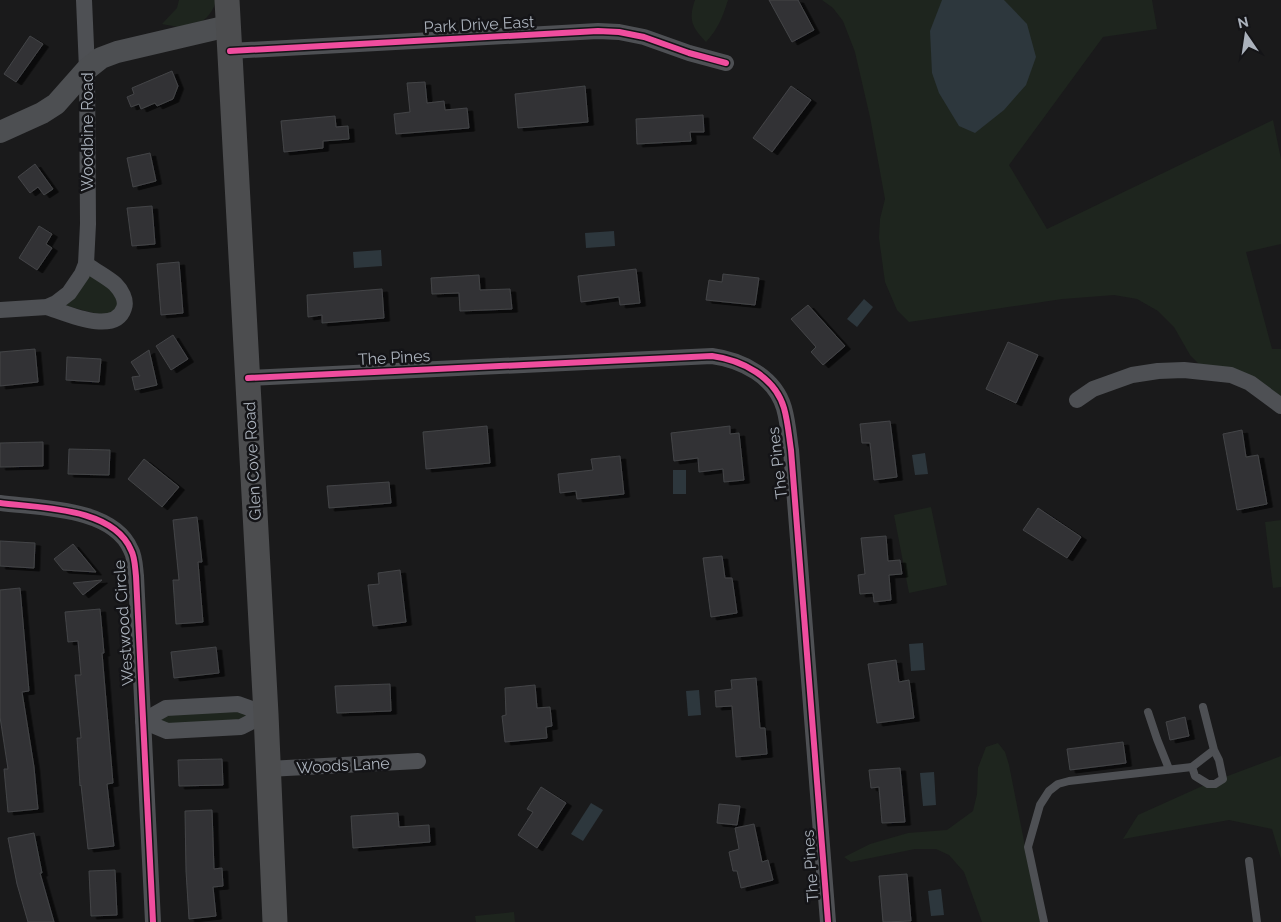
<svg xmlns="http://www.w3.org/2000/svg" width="1281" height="922" font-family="Raleway,sans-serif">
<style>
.green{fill:#1e251e}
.water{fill:#2d373d}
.building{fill:#333335;stroke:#434447;filter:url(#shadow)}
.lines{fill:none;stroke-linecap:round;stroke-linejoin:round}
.lane{stroke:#4e5054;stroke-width:8}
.street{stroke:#4e5054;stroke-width:16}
.secondary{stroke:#4d4f52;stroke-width:22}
.primary{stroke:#4c4d4f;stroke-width:25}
.cycleway-casing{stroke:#141417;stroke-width:9}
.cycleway{stroke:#ef4d9e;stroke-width:6}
.labels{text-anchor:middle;stroke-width:5;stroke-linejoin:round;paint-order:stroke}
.street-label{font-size:16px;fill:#abb2bc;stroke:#141417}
</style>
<defs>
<filter id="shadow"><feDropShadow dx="5.5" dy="3" stdDeviation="0" flood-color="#0009"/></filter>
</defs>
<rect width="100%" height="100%" fill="#1a1a1b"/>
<g class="green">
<path d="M179 0H216C214 12 203 24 190 27 182 29 170 25 162 24L177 8Z"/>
<path d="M695 0H728C723 16 718 29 706 42 692 27 688 20 695 0Z"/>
<path d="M822 0H1152L1157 29 1103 37 1009 165 1047 229 1273 120 1281 159V244L1246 252 1272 349H1281V406L1206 371 1190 355 1174 327 1158 311 1137 299 1114 295 1062 299 909 322 897 310 885 282 879 238 880 219 885 199 870 117 855 52 843 21 833 8Z"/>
<path d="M86 264 124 297 116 319 56 303Z"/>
<path d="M931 507 947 585 909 593 894 515Z"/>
<path d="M1281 520V587L1273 588 1265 522Z"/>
<path d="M238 704 266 714 241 727 167 731 143 721 166 708Z"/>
<path d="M998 743 1005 752 1009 765 1040 922H982L964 872 949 855 936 849H915L851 862 844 857 870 844 908 833 947 830 973 811 977 794 978 768 986 747Z"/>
<path d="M1281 756V859L1272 829 1229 820 1123 839 1138 815 1209 783Z"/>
<path d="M514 912 515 922H476L475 916Z"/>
</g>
<g class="water">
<path d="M942 0H1004L1027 24 1036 57 1026 85 1004 110 975 133 959 126 939 93 932 73 930 31Z"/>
<path d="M614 231 615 246 586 248 585 233Z"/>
<path d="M381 250 382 266 354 268 353 252Z"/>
<path d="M864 299 873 307 857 327 847 319Z"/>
<path d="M925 453 928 474 915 475 912 455Z"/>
<rect x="673" y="470" width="13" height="24"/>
<path d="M923 643 925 670 911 671 909 644Z"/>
<path d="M699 690 701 715 688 716 686 691Z"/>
<path d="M934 772 936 805 923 806 920 773Z"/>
<path d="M591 803 603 810 583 841 571 834Z"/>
<path d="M941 889 944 915 931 916 928 891Z"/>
</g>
<g class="building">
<path d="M769 0H798L814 30 792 42Z"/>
<path d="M30 36 43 44 16 82 4 74Z"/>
<path d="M172 71 178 86 173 99 157 106 155 103 141 109 139 104 131 107 127 97 134 94 132 88Z"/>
<path d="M425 82 427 103 444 101 445 110 467 108 469 128 396 134 394 114 410 112 407 83Z"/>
<path d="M585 86 588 122 518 128 515 94Z"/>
<path d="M791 86 811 100 772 152 753 138Z"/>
<path d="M703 115 704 132H690L691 141 637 144 636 119Z"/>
<path d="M335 116 336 127 348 126 349 139 323 141V148L284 152 281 121Z"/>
<path d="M150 153 156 181 133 187 127 158Z"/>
<path d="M35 164 53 189 44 195 38 187 30 193 18 177Z"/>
<path d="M152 206 155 244 132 246 127 208Z"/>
<path d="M39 226 52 234 46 244 52 248 37 270 19 258Z"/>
<path d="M179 262 183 313 161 315 157 264Z"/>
<path d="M636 269 640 303 620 305 619 297 581 302 578 276Z"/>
<path d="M723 274 759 278 755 305 706 300 709 280 722 282Z"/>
<path d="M479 275 480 290 510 289 512 309 460 311 459 293 432 294 431 278Z"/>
<path d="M382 289 384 318 322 323V315L308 317 307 295Z"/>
<path d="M808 305 845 346 823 365 811 352 816 347 791 319Z"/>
<path d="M173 335 188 359 171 370 156 346Z"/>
<path d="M1008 342 1038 355 1016 403 986 389Z"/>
<path d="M35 349 38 382 0 386V352Z"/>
<path d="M149 350 157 385 135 390 132 377 140 376 131 362Z"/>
<path d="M67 357 101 359 99 382 66 380Z"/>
<path d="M890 421 897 477 874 480 870 443H862L860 424Z"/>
<path d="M487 426 490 463 426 469 423 432Z"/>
<path d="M730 426V434L739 433 744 480 724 482 723 469 699 472 698 458 674 461 671 433Z"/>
<path d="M1242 430 1246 457 1258 455 1267 504 1237 510 1223 434Z"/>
<path d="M43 442V466L0 467V443Z"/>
<path d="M69 449 110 450 109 475 68 474Z"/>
<path d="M620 456 624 494 577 499 576 491 560 493 558 474 593 470 591 459Z"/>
<path d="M144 459 179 487 162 507 128 479Z"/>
<path d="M389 482 391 503 329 508 327 486Z"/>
<path d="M1038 508 1081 537 1067 558 1023 530Z"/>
<path d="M197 517 202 562H198L203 622 176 624 173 580H179L173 520Z"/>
<path d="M886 536 888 561 900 560 902 574 889 575 891 600 874 602 873 593 860 594 858 575 865 574 861 538Z"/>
<path d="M0 541 35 543 34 568 0 566Z"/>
<path d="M73 544 96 572 63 570 54 559Z"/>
<path d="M722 556 725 578H732L737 613 711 617 703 558Z"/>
<path d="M400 570 406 622 373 626 368 585 379 584 378 573Z"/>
<path d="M102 580 83 595 73 583Z"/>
<path d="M20 588 29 691 22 692 34 767 38 809 8 812 4 769H8L0 717V590Z"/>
<path d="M100 609 104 653H102L113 783 107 784 114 846 88 849 81 785 80 786 77 738H81L75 675H81L78 641 68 642 65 612Z"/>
<path d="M216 647 219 673 174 678 171 652Z"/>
<path d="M896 660 899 682 909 680 914 718 877 723 868 664Z"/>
<path d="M756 678 760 728H765L767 754 736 757 732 706 716 707 715 691 732 689 731 680Z"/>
<path d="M390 684 391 711 337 713 335 686Z"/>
<path d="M535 685 537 708 550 707 552 726 546 727 547 738 505 742 502 716 506 715 505 688Z"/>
<path d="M1185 717 1189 736 1170 740 1166 722Z"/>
<path d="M1123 742 1126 763 1070 770 1067 749Z"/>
<path d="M222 759 223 785 179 786 178 760Z"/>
<path d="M900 768 905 822 882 823 879 787 871 788 869 770Z"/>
<path d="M541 787 566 803 537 848 518 835 533 812 527 809Z"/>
<path d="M719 804 740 806 737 825 717 823Z"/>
<path d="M212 810 214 869 222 868 223 886 213 887 216 916 189 919 186 871 185 811Z"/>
<path d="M398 813 399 827 429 825 430 842 353 848 351 816Z"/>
<path d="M754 824 762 862 768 860 773 880 741 888 737 871H733L729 852 739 849 735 828Z"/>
<path d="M34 833 42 873H40L54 922H28L17 884 8 838Z"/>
<path d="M115 870 117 915 91 916 89 871Z"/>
<path d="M907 874 911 921 883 922 879 876Z"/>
</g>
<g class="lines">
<g class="lane">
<path d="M1203 707 1214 750 1192 767 1195 776 1208 784H1215L1223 779 1219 760 1214 750"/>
<path d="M1148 712 1157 739 1169 769"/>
<path d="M1249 861 1257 922"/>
<path d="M1044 922 1028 847 1040 805 1049 791 1058 784 1069 781 1192 767"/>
</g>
<g class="street">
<path d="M230 51 598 31 619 32 644 37 689 53 726 63"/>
<path d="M47 307C66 313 115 336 124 308 127 300 121 290 115 284 107 277 95 271 86 264"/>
<path d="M0 310 47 307 56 303 69 293 82 274 86 264 88 224 87 69 84 0"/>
<path d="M248 378 712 356C742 360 775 377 784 408 788 422 789 437 791 450L828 922"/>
<path d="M1077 400 1093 389 1132 375 1158 371 1184 370 1231 375 1250 383 1281 406"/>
<path d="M0 503C39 508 113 507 131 550 135 557 135 568 136 576L153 922"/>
<path d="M238 704 266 714 241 727 167 731 143 721 166 708Z"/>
<path d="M268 769 418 761"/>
</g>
<path class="secondary" d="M0 132 42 113 56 104 87 69 101 58 117 52 228 26"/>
<path class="primary" d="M227 0 266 714 275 922"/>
<defs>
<g id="cycleway">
<path d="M230 51 598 31 619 32 644 37 689 53 726 63"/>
<path d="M248 378 712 356C742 360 775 377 784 408 788 422 789 437 791 450L828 922"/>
<path d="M0 503C39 508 113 507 131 550 135 557 135 568 136 576L153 922"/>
</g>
</defs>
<use href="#cycleway" class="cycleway-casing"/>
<use href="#cycleway" class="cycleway"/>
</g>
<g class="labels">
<g class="street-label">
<text transform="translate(479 24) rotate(-3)" y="6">Park Drive East</text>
<text transform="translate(87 132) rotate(-90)" y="6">Woodbine Road</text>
<text transform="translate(394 357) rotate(-3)" y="6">The Pines</text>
<text transform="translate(252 461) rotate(-93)" y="6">Glen Cove Road</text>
<text transform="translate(777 463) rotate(-97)" y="6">The Pines</text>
<text transform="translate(123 623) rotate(-94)" y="6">Westwood Circle</text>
<text transform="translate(343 765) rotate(-3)" y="6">Woods Lane</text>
<text transform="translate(810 866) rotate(-94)" y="6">The Pines</text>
</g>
</g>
<g transform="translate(1246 35) rotate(347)" stroke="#141417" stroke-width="4" paint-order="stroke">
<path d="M0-4L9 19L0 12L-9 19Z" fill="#abb2bc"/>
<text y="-8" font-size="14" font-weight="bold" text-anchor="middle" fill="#abb2bc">N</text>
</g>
</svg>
